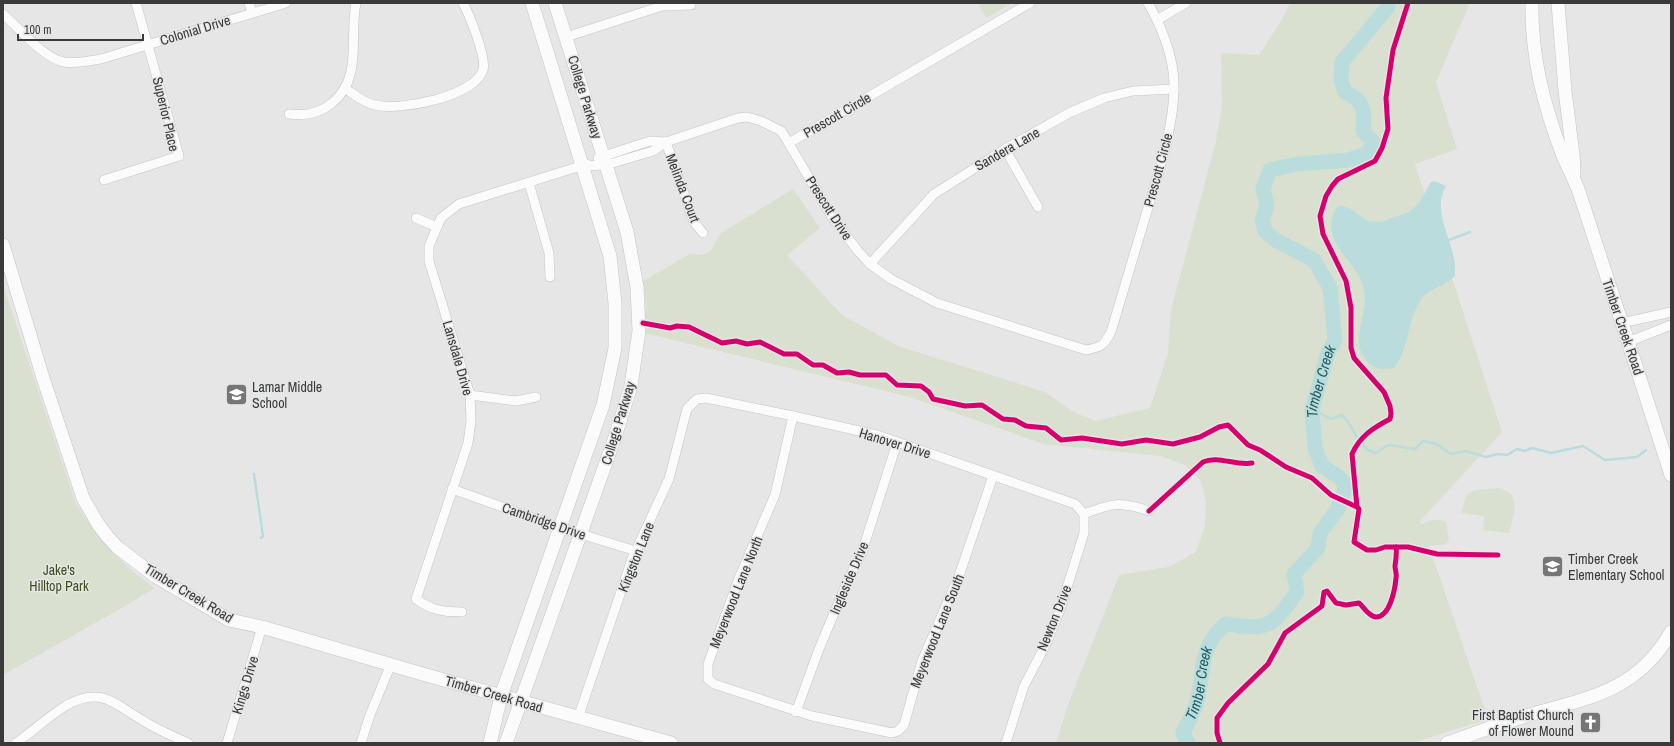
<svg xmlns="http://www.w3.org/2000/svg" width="1674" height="746" font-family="'Archivo Narrow',sans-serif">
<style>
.green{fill:#d9e0cf}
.water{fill:#bbdcdd}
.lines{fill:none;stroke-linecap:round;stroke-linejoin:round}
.stream{stroke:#bbdcdd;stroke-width:2.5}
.river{stroke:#bbdcdd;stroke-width:15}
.street-casing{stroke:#c4c4c4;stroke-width:10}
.secondary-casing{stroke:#c4c4c4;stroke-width:14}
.street{stroke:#fbfbfb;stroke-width:9}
.secondary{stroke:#fbfbfb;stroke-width:13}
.cycleway-casing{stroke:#e5e6e7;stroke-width:8}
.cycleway{stroke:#d6006c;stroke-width:5}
.labels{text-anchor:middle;stroke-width:3;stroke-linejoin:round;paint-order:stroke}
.street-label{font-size:14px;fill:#3a3a3a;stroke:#e5e6e7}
.poi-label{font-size:14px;fill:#3a3a3a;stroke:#e5e6e7;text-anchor:start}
.park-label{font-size:14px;fill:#404f1a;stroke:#e5e6e7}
.water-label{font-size:15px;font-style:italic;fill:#1f5e60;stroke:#e5e6e7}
</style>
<rect width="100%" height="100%" fill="#e6e6e6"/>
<g class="green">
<path d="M978 3H1012L986 18Z"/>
<path d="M1290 3H1470L1436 82 1457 149 1415 164 1502 432 1420 521 1421 525C1426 521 1440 518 1446 522L1449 540 1446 544 1429 546 1488 719 1412 743H1056L1068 705 1119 575 1169 567 1196 552 1205 526 1206 501 1201 481 1185 465 1160 456 1044 444 910 397 644 333 646 304 643 281 690 254 700 255 710 252 721 233 793 189 820 228 787 255 842 315 898 346 1045 392 1072 411 1095 421 1150 408 1168 353 1171 310 1216 141 1222 107 1221 53 1259 55 1281 21Z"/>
<path d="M3 285 76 504C100 540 119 563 155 588L120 609 3 675Z"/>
<path d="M1499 488C1523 495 1514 514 1509 533L1483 530 1484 516 1462 513C1465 485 1476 491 1499 488Z"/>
</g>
<path class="water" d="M1435 181 1446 186C1433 208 1448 232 1453 254 1455 261 1455 269 1455 276 1446 286 1427 289 1420 301 1407 322 1409 349 1394 368 1383 370 1375 370 1367 361 1348 340 1369 314 1364 290 1359 260 1317 244 1336 208L1341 206 1349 208 1367 221 1381 222 1409 212 1419 203 1431 182Z"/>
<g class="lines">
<g class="stream">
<path d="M1449 240 1470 232"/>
<path d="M1312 409 1331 419 1342 415C1355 426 1357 449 1376 453L1388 445 1415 449 1423 441 1436 444 1451 454 1466 451 1486 457 1498 454 1507 455 1517 449 1525 451 1532 448 1551 453 1583 446 1605 460 1637 457 1646 450"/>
<path d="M254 474 263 536 261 538"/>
</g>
<path class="river" id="s1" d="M1188 743 1183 733C1187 724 1193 714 1196 704 1206 672 1196 651 1225 624 1270 630 1271 628 1297 592L1294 574 1318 548 1320 533 1337 510 1346 486 1339 477 1322 466 1315 448 1312 409 1328 353 1335 340 1330 288 1314 260 1277 241 1265 231 1262 220 1267 205 1263 189 1270 170 1298 164 1349 160 1367 153 1374 143 1363 131C1365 111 1365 101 1345 92L1341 81 1342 62 1388 7V3"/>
<defs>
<g id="street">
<path d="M249 3 252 13"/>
<path d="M3 14C19 28 43 58 64 62 76 64 89 61 101 59L286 3"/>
<path d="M1157 20 1186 3"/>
<path d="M566 37 662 6 691 5"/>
<path d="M346 89C355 95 364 103 375 105 400 111 474 97 483 70 487 58 469 14 463 3"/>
<path d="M289 114C305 116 319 114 332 103 363 78 349 38 356 3"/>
<path d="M666 142 694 222 703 233"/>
<path d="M789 143 1030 3"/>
<path d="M1005 149 1038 207"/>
<path d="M598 158 650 141 666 142"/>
<path d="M583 166 606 165 653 151 666 142 738 118 747 117 761 121 781 131 785 137 832 217 858 251 870 264 891 279 937 303 1086 350C1102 347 1104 345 1111 332 1124 288 1137 245 1150 201 1161 164 1173 128 1174 89 1175 60 1162 27 1148 3"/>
<path d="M104 180 179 156 136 3"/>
<path d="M529 183 549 253 550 277"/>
<path d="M416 218 437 227"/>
<path d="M870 264 934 194 1005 149 1069 113 1104 98 1133 91 1174 89"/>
<path d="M1622 323 1671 312"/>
<path d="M1628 342 1671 325"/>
<path d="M470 395 516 401 536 397"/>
<path d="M793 416 775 495 739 578 708 664V679L714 684 812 716 892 733 898 731 904 725 922 661 959 576 993 476"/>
<path d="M452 489 561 528 636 551"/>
<path d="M1084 514C1113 503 1120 501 1149 511"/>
<path d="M462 612C443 612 431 610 416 599L468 443 471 421 470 395 429 261V246L441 218 459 204 587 164"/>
<path d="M796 712 819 649 849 578 862 552 897 443"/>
<path d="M578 718 632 559 669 479 687 409 697 399 706 398 793 416 877 435 1075 504 1084 514"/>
<path d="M16 743C33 731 49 716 67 705 100 686 115 704 142 720 156 729 172 736 188 743"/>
<path d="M227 743 262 627"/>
<path d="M361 743 370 715 391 664"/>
<path d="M1006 743 1024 686 1046 644 1060 610 1084 533V514"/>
</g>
<g id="secondary">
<path d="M1532 3C1531 57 1544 106 1563 156 1568 168 1575 180 1579 192 1610 287 1641 380 1671 475"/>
<path d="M1558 3 1565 91 1573 154 1574 174"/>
<path d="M3 245 43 378 83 498 98 524 107 536 117 547 155 576 229 620 262 627 426 675 671 743"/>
<path d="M490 743 501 696 603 405 615 348V303L610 256 532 3"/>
<path d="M506 743 614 440 631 386 639 331 637 287 627 232 555 3"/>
<path d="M1447 743C1473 734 1499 724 1526 716 1587 698 1637 692 1671 632"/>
</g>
</defs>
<use href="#street" class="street-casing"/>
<use href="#secondary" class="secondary-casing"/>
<use href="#street" class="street"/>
<use href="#secondary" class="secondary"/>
<defs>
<g id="cycleway">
<path d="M643 323 670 328 677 326 689 327 722 343 736 341 747 344 760 342 784 354H797L813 365H823L837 373 849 372 860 375H886L897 385 921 386 929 392 933 399 965 406 982 405 1003 419 1015 420 1026 426 1046 428 1061 440 1082 438 1122 444 1146 440 1173 444 1200 437 1219 427 1228 425 1248 445 1260 450 1286 467 1312 478 1331 495 1357 507 1352 454C1360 436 1373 428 1390 419L1391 414 1390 406 1384 392 1354 358 1351 348V308L1346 281 1323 234 1320 216 1326 196 1332 186 1338 179 1375 161 1382 148 1388 129 1386 98 1393 50 1408 3"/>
<path d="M1357 507 1359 509 1354 542 1367 550H1376L1385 547H1408L1437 554 1498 555"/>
<path d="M1149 511 1203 462C1218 455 1235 466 1252 463"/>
<path d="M1220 743 1217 733V718L1228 703 1268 664 1285 633 1322 606 1324 592 1327 591 1336 603 1346 605 1359 603C1364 607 1368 616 1376 617 1390 617 1395 589 1396 578 1397 574 1395 570 1395 566 1396 559 1397 554 1396 547"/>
</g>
</defs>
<use href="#cycleway" class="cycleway-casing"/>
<use href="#cycleway" class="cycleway"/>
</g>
<defs>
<symbol id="school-square" viewBox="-11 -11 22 22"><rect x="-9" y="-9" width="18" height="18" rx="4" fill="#767676" stroke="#e5e6e7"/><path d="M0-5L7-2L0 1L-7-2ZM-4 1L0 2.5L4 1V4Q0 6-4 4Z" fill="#fff"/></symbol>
<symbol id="church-square" viewBox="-11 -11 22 22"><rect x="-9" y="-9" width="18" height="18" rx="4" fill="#767676" stroke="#e5e6e7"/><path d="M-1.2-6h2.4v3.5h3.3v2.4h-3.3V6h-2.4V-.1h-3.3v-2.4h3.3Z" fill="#fff"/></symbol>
</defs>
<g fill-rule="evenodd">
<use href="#school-square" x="224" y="382" width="25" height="25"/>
<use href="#school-square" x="1540" y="554" width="25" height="25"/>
<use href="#church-square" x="1578" y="710" width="25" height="25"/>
</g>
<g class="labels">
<g class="street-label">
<text transform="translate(195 30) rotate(-17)" y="5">Colonial Drive</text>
<text transform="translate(585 97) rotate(73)" y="5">College Parkway</text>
<text transform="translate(166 114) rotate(77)" y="5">Superior Place</text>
<text transform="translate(837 115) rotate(-30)" y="5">Prescott Circle</text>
<text transform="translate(1007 149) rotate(-30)" y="5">Sandera Lane</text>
<text transform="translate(1158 170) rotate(-75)" y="5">Prescott Circle</text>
<text transform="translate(683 188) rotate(69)" y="5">Melinda Court</text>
<text transform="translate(829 208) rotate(57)" y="5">Prescott Drive</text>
<text transform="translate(1623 327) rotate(71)" y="5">Timber Creek Road</text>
<text transform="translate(458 358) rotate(74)" y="5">Lansdale Drive</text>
<text transform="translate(618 423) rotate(-73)" y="5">College Parkway</text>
<text transform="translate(895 443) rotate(17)" y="5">Hanover Drive</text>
<text transform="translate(544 521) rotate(19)" y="5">Cambridge Drive</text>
<text transform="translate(636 557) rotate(-68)" y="5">Kingston Lane</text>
<text transform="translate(849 578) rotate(-67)" y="5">Ingleside Drive</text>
<text transform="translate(736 592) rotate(-68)" y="5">Meyerwood Lane North</text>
<text transform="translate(189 593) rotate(31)" y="5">Timber Creek Road</text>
<text transform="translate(1054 618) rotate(-68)" y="5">Newton Drive</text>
<text transform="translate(937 631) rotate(-68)" y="5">Meyerwood Lane South</text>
<text transform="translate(245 685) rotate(-73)" y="5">Kings Drive</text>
<text transform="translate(494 694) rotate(16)" y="5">Timber Creek Road</text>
</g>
<g class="poi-label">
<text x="252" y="392">Lamar Middle<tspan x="252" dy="16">School</tspan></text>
<text x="1568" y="564">Timber Creek<tspan x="1568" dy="16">Elementary School</tspan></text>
<text x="1574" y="720" text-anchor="end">First Baptist Church<tspan x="1574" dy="16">of Flower Mound</tspan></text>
</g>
<g class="park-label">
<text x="59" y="575">Jake's<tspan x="59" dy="16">Hilltop Park</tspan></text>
</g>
<g class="water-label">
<text dy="5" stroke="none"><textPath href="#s1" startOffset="459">Timber Creek</textPath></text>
<text dy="5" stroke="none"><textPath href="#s1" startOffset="64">Timber Creek</textPath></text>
</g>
</g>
<rect width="1674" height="746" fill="none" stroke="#3a3a3a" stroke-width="8"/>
<path d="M18 34v6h125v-6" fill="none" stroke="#3a3a3a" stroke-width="2"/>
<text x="24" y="34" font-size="12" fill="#3a3a3a" stroke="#e5e6e7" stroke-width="3" paint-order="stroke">100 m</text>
</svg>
